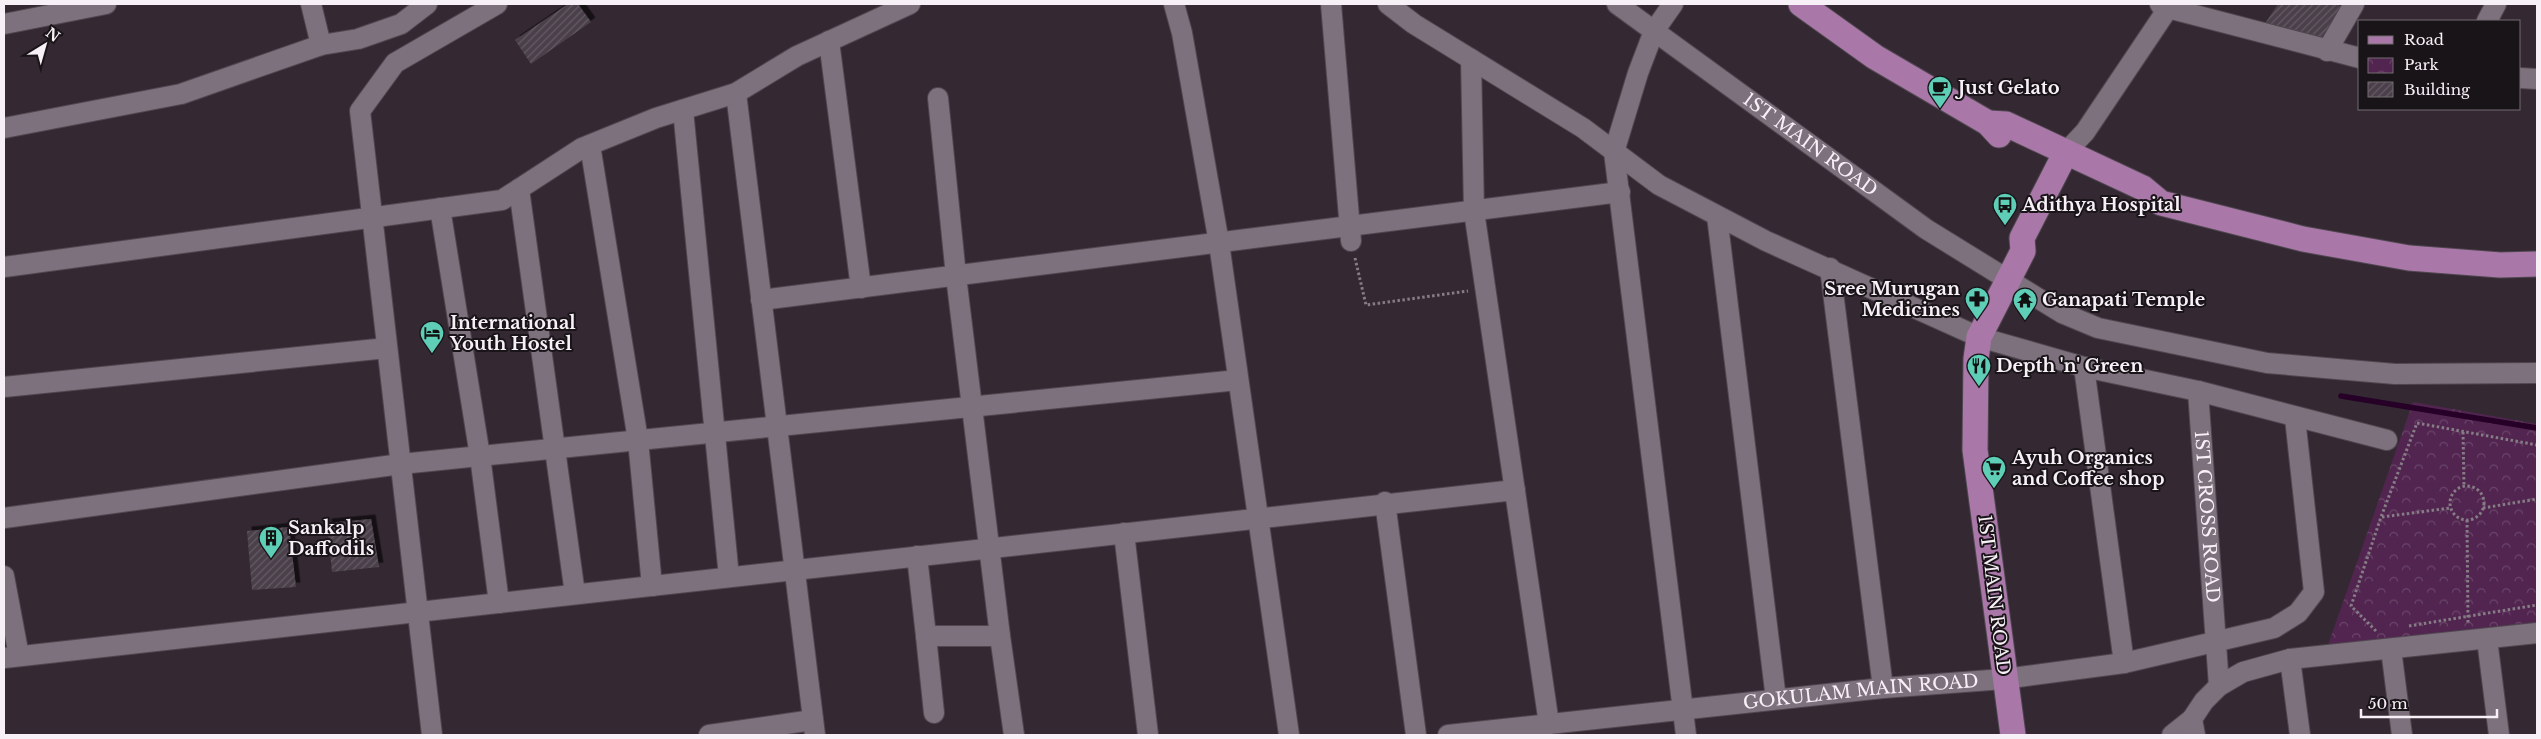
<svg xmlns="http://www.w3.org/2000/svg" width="2541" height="739" font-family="'Libre Baskerville',serif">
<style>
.park{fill:url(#park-crowns)}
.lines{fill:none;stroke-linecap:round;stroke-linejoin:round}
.stream{stroke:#260027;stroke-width:5.5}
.building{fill:url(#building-hatch);filter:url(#shadow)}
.minor-casing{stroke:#504750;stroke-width:22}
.major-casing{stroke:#504750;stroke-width:27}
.path{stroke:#867c85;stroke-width:3;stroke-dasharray:2.5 2.5;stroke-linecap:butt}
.minor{stroke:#7d717d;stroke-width:20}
.major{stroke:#a978a8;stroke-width:25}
.labels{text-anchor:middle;stroke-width:4;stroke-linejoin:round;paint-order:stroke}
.poi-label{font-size:18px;font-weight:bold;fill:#f8f0f7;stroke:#191418;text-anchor:start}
.street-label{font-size:18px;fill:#f8f0f7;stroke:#191418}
</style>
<defs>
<pattern id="park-crowns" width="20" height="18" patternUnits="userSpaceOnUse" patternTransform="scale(1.25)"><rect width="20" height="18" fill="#512550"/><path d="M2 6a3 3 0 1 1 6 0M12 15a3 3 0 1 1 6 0" fill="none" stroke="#6b456a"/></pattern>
<pattern id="building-hatch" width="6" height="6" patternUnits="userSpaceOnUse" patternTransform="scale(1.25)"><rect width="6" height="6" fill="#4a3f4a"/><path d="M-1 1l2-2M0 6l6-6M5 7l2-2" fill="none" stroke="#655b65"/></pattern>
<filter id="shadow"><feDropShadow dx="4.5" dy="-4.5" stdDeviation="0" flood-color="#0009"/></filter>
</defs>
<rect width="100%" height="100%" fill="#342933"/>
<path class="park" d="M2413 402 2537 424V625L2327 648Z"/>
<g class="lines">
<path class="stream" d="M2341 396 2537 428"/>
</g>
<g class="building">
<path d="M568 4H578L591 22 531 64 515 40Z"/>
<path d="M2278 4H2338L2343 8 2320 45 2264 25Z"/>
<path d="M371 519 379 567 332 572 327 523Z"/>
<path d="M289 527 296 587 252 590 247 531Z"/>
</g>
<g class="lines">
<defs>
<g id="minor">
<path d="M311 4 321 45"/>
<path d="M1174 4 1182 33 1219 243 1289 735"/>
<path d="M1331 4 1351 241"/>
<path d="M1388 4 1414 24 1583 128 1659 185 1766 241 1979 337 2084 367 2198 391 2387 440"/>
<path id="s1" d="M1617 4 1926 229 2062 313 2098 328 2267 363 2395 374 2537 373"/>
<path d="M1673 4 1654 31 1638 73 1614 152 1686 735"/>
<path d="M2160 4 2168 8 2360 58"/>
<path d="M2487 21 2496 4"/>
<path d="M4 24 106 4"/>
<path d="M829 41 861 288"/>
<path d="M2327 51 2354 4"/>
<path d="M1471 59 1474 211 1549 724"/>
<path d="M2520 78 2537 79"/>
<path d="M736 93 815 735"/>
<path d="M938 98 956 276 1000 636"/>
<path d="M683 110 729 577"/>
<path d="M4 128 181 94 321 45 358 39 401 24 427 4"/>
<path d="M590 145 638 440 652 586"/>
<path d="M2066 152 2085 132 2171 4"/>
<path d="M519 189 575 594"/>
<path d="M440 208 480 456 499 603"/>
<path d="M1717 216 1776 699"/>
<path d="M4 267 502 200 582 148 656 118 736 93 797 56 910 4"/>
<path d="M1830 268 1883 688"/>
<path d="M761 300 1620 192"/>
<path d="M2084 367 2124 663"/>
<path d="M4 387 387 348"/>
<path id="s2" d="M2198 391 2219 686"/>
<path d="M1385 502 1416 735"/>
<path d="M4 518 401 464 1238 380"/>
<path d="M1124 533 1148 735"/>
<path d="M917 556 926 636"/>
<path d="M4 576 19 656"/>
<path d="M2487 639 2499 735"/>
<path d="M2391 649 2402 735"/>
<path d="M4 658 1515 490"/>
<path d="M2290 659 2300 735"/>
<path d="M934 713 926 636H1000L1014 735"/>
<path d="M432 735 360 111 395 63 497 4"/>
<path d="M709 735 813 720"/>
<path id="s3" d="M1448 735 1883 688 2004 679 2124 663 2274 628 2298 613 2314 592 2295 418"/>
<path d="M2172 735 2192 719"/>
<path d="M2195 735 2192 719 2204 701 2219 686 2243 672 2290 659 2537 633"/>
</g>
<g id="major">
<path d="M1801 4 1875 57 1988 123 1999 135"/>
<path d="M1988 123 2006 124 2143 188 2161 203 2303 239 2409 258 2500 265 2537 264"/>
<path d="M2013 735 1975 450 1976 359 1979 337 2023 251 2022 238 2066 152"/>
</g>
</defs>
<use href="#minor" class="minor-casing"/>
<use href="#major" class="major-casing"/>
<g class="path">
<path d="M1355 258 1366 305 1468 291"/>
<path d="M2463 432 2464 487"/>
<circle cx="2467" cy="503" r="17"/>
<path d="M2483 508 2537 499"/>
<path d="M2382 517 2450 508"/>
<path d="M2467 520 2468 623"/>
<path d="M2409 626 2537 605"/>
<path d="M2376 631 2351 606 2381 517 2417 423 2537 445"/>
</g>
<use href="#minor" class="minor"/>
<use href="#major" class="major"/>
</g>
<defs>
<symbol id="cafe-pin" viewBox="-11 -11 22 30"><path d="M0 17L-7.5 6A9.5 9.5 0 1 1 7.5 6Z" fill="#5eceb7" stroke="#191418"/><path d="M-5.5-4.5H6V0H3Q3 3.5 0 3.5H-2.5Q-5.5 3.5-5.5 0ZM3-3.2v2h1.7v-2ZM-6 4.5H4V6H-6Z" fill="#111"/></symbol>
<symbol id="bus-pin" viewBox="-11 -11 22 30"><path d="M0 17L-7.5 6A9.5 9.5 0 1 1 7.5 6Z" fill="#5eceb7" stroke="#191418"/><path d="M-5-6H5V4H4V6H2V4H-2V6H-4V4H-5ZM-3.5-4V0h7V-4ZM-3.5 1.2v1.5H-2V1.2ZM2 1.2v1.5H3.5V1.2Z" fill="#111"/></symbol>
<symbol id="pharmacy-pin" viewBox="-11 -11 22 30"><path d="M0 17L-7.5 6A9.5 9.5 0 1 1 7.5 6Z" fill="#5eceb7" stroke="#191418"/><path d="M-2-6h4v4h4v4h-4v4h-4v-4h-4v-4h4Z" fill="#111"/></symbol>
<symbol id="temple-pin" viewBox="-11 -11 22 30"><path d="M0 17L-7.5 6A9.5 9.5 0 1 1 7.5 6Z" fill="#5eceb7" stroke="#191418"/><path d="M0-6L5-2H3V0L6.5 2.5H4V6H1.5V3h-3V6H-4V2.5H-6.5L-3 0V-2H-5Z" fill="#111"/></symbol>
<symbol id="hotel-pin" viewBox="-11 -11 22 30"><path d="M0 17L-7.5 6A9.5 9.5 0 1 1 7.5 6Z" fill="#5eceb7" stroke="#191418"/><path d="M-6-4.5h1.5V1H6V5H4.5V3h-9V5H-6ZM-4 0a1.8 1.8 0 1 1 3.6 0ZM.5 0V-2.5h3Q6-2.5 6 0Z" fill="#111"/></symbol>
<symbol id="restaurant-pin" viewBox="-11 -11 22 30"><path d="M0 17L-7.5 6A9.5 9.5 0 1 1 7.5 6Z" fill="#5eceb7" stroke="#191418"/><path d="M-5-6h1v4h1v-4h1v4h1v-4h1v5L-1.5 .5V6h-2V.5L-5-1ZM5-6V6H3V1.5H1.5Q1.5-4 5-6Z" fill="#111"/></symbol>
<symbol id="supermarket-pin" viewBox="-11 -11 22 30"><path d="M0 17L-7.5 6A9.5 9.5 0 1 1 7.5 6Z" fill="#5eceb7" stroke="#191418"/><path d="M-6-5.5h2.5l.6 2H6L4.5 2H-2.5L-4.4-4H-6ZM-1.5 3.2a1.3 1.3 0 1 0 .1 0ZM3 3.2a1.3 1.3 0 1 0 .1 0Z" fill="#111"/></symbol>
<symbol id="building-pin" viewBox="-11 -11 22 30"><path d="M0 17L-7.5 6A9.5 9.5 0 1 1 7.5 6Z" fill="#5eceb7" stroke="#191418"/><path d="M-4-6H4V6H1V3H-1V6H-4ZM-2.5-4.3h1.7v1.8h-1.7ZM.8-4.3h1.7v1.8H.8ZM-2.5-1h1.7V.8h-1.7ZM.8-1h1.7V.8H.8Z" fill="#111"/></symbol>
</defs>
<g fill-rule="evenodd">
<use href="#cafe-pin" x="1926" y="74" width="28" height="38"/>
<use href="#bus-pin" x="1991" y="191" width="28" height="38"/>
<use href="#pharmacy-pin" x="1963" y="285" width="28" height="38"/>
<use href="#temple-pin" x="2011" y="286" width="28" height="38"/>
<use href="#hotel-pin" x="418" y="319" width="28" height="38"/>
<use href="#restaurant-pin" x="1965" y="352" width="28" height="38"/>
<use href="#supermarket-pin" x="1980" y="454" width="28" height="38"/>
<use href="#building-pin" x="257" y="524" width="28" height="38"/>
</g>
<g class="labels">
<g class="poi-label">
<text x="1958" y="94">Just Gelato</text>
<text x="2022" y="211">Adithya Hospital</text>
<text x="1960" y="295" text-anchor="end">Sree Murugan<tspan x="1960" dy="21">Medicines</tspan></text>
<text x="2042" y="306">Ganapati Temple</text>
<text x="450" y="329">International<tspan x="450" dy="21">Youth Hostel</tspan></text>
<text x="1996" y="372">Depth 'n' Green</text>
<text x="2012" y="464">Ayuh Organics<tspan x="2012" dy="21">and Coffee shop</tspan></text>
<text x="288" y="534">Sankalp<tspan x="288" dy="21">Daffodils</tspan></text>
</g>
<g class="street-label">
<text dy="6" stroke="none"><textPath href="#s1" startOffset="239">1ST MAIN ROAD</textPath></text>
<text dy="6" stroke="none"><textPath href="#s2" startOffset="126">1ST CROSS ROAD</textPath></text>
<text transform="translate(1994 595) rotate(83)" y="6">1ST MAIN ROAD</text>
<text dy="6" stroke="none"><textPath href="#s3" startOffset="415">GOKULAM MAIN ROAD</textPath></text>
</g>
</g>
<rect width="2541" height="739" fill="none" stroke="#f8f0f7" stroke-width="10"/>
<rect x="2358" y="20" width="162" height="90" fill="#191418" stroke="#726c71"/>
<rect x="2368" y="36" width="25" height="8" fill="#a978a8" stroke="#726c71"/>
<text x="2404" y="45" font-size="15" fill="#f8f0f7">Road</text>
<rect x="2368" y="58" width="25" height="15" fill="url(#park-crowns)" stroke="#726c71"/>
<text x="2404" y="70" font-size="15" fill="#f8f0f7">Park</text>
<rect x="2368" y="82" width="25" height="15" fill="url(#building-hatch)" stroke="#726c71"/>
<text x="2404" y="95" font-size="15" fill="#f8f0f7">Building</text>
<g transform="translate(45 45) rotate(37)" stroke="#191418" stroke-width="4" paint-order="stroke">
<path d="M0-4L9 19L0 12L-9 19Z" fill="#f8f0f7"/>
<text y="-8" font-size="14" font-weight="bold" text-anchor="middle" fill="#f8f0f7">N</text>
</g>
<path d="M2361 709v8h136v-8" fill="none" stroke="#f8f0f7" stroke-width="2.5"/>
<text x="2368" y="709" font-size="15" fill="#f8f0f7" stroke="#191418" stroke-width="4" paint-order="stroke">50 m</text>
</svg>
